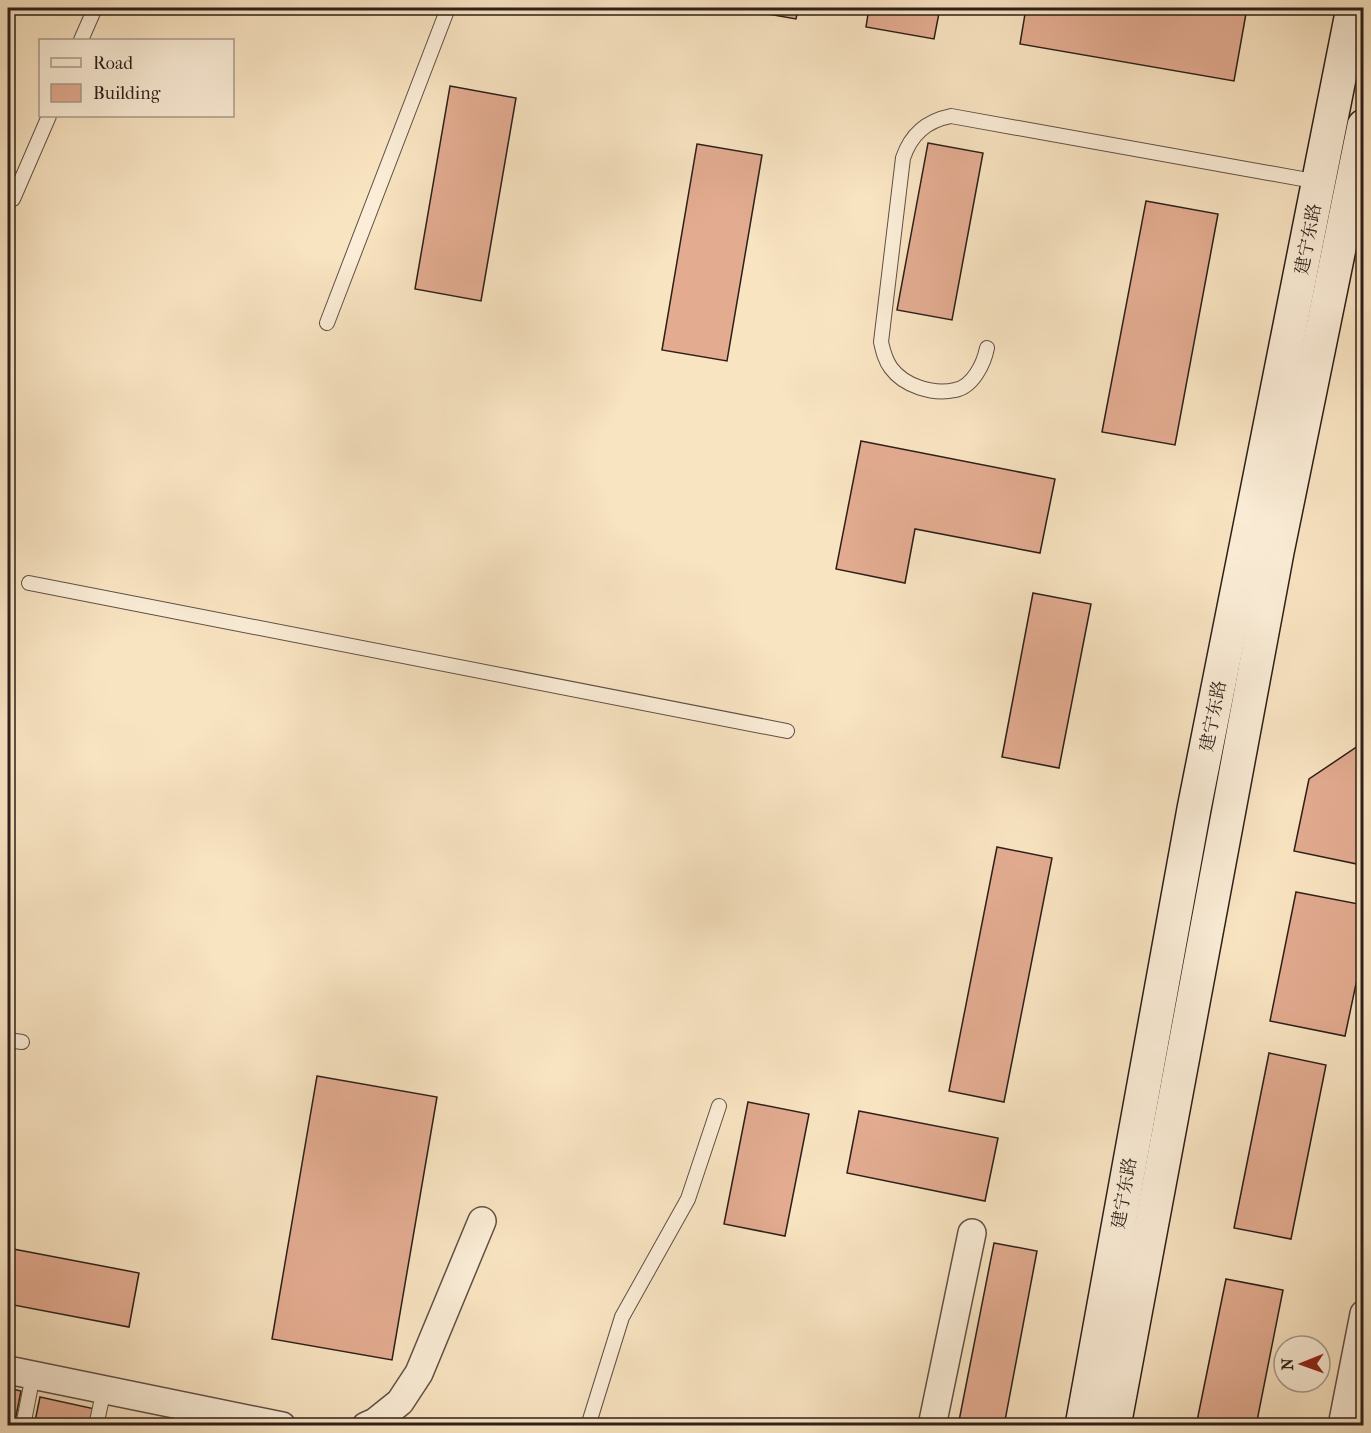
<svg xmlns="http://www.w3.org/2000/svg" width="1371" height="1433" font-family="'IM FELL French Canon','Noto Serif SC',serif">
<style>
.building{fill:#e3ac91;stroke:#2d1f1a;stroke-width:1.5}
.lines{fill:none;stroke-linecap:round;stroke-linejoin:round}
.lane-casing{stroke:#605044;stroke-width:16}
.street-casing{stroke:#605044;stroke-width:30}
.secondary-casing{stroke:#2d1f1a;stroke-width:36}
.lane{stroke:#fbedd7;stroke-width:14}
.street{stroke:#fbedd7;stroke-width:27}
.secondary{stroke:#fbedd7;stroke-width:33}
.labels{text-anchor:middle;stroke-width:4.5;stroke-linejoin:round;paint-order:stroke}
.street-label{font-size:18px;fill:#2d1f1a;stroke:#fbedd7}
</style>
<rect width="100%" height="100%" fill="#f9e4c2"/>
<filter id="stains"><feTurbulence type="fractalNoise" baseFrequency=".00333" numOctaves="4"/><feColorMatrix values="0 0 0 0 .2 0 0 0 0 .09 0 0 0 0 .02 0 0 0 .5 -.17"/></filter>
<radialGradient id="worn" r=".72"><stop offset=".6" stop-color="#630" stop-opacity="0"/><stop offset="1" stop-color="#630" stop-opacity=".3"/></radialGradient>
<g class="building">
<path d="M734 8H798L796 19Z"/>
<path d="M869 8H940L934 39 866 27Z"/>
<path d="M1026 8H1247L1234 81 1020 44Z"/>
<path d="M450 86 516 98 481 301 415 289Z"/>
<path d="M928 143 983 153 952 320 897 310Z"/>
<path d="M697 144 762 155 727 361 662 350Z"/>
<path d="M1146 201 1218 214 1175 445 1102 432Z"/>
<path d="M861 441 1055 479 1040 553 915 529 905 583 836 569Z"/>
<path d="M1033 593 1091 604 1059 768 1002 757Z"/>
<path d="M1364 742V835L1357 864 1294 851 1309 779Z"/>
<path d="M997 847 1052 858 1004 1102 949 1091Z"/>
<path d="M1296 892 1364 905V946L1345 1036 1270 1021Z"/>
<path d="M1269 1053 1326 1065 1291 1239 1234 1228Z"/>
<path d="M317 1076 437 1097 392 1360 272 1339Z"/>
<path d="M748 1102 809 1114 785 1236 724 1224Z"/>
<path d="M859 1111 998 1138 985 1201 847 1173Z"/>
<path d="M994 1243 1037 1251 1004 1426H958Z"/>
<path d="M8 1248 139 1273 129 1327 8 1304Z"/>
<path d="M1226 1279 1283 1290 1256 1426H1196Z"/>
<path d="M8 1388 21 1391 14 1426H8Z"/>
<path d="M40 1397 95 1409 92 1426H34Z"/>
</g>
<g class="lines">
<defs>
<g id="lane">
<path d="M81 40 95 8"/>
<path d="M13 199 49 116"/>
<path d="M327 323 448 8"/>
<path d="M987 348C984 363 973 387 955 390 933 395 904 386 891 368 885 360 883 351 881 342L903 158C911 134 926 121 951 116L1319 182"/>
<path d="M29 583 787 731"/>
<path d="M8 1040 22 1042"/>
<path d="M23 1426 33 1375"/>
<path d="M96 1426 104 1389"/>
<path d="M588 1426 622 1317 688 1199 719 1106"/>
</g>
<g id="street">
<path d="M8 1370 282 1426"/>
<path d="M366 1426 375 1422 400 1402 419 1373 482 1221"/>
<path d="M932 1426 972 1233"/>
<path d="M1342 1426 1364 1314"/>
</g>
<g id="secondary">
<path d="M1082 1426 1194 809 1353 8"/>
<path d="M1114 1426 1277 552 1364 126"/>
</g>
</defs>
<use href="#lane" class="lane-casing"/>
<use href="#street" class="street-casing"/>
<use href="#secondary" class="secondary-casing"/>
<use href="#lane" class="lane"/>
<use href="#street" class="street"/>
<use href="#secondary" class="secondary"/>
</g>
<g class="labels">
<g class="street-label">
<text transform="translate(1308 239) rotate(-79)" y="6">建宁东路</text>
<text transform="translate(1213 716) rotate(-79)" y="6">建宁东路</text>
<text transform="translate(1124 1193) rotate(-80)" y="6">建宁东路</text>
</g>
</g>
<rect width="1371" height="1433" fill="none" stroke="#f9e4c2" stroke-width="30"/>
<rect x="9" y="9" width="1353" height="1415" fill="none" stroke="#2d1f1a" stroke-width="3"/>
<rect x="15" y="15" width="1341" height="1403" fill="none" stroke="#2d1f1a" stroke-width="1.5"/>
<rect x="39" y="39" width="195" height="78" fill="#fbedd7" stroke="#a99b8b" stroke-width="1.5"/>
<rect x="51" y="58" width="30" height="9" fill="#fbedd7" stroke="#a99b8b" stroke-width="1.5"/>
<text x="93" y="69" font-size="18" fill="#2d1f1a">Road</text>
<rect x="51" y="84" width="30" height="18" fill="#e3ac91" stroke="#a99b8b" stroke-width="1.5"/>
<text x="93" y="99" font-size="18" fill="#2d1f1a">Building</text>
<g transform="translate(1302 1364) rotate(269)"><circle r="28" fill="#fbedd7" stroke="#a99b8b" stroke-width="1.5"/>
<path d="M0-4.5L10 22L0 15L-10 22Z" fill="#8f2418"/>
<text y="-9" font-size="16" font-weight="bold" text-anchor="middle" fill="#2d1f1a">N</text>
</g>
<rect width="100%" height="100%" filter="url(#stains)"/>
<rect width="100%" height="100%" fill="url(#worn)"/>
</svg>
